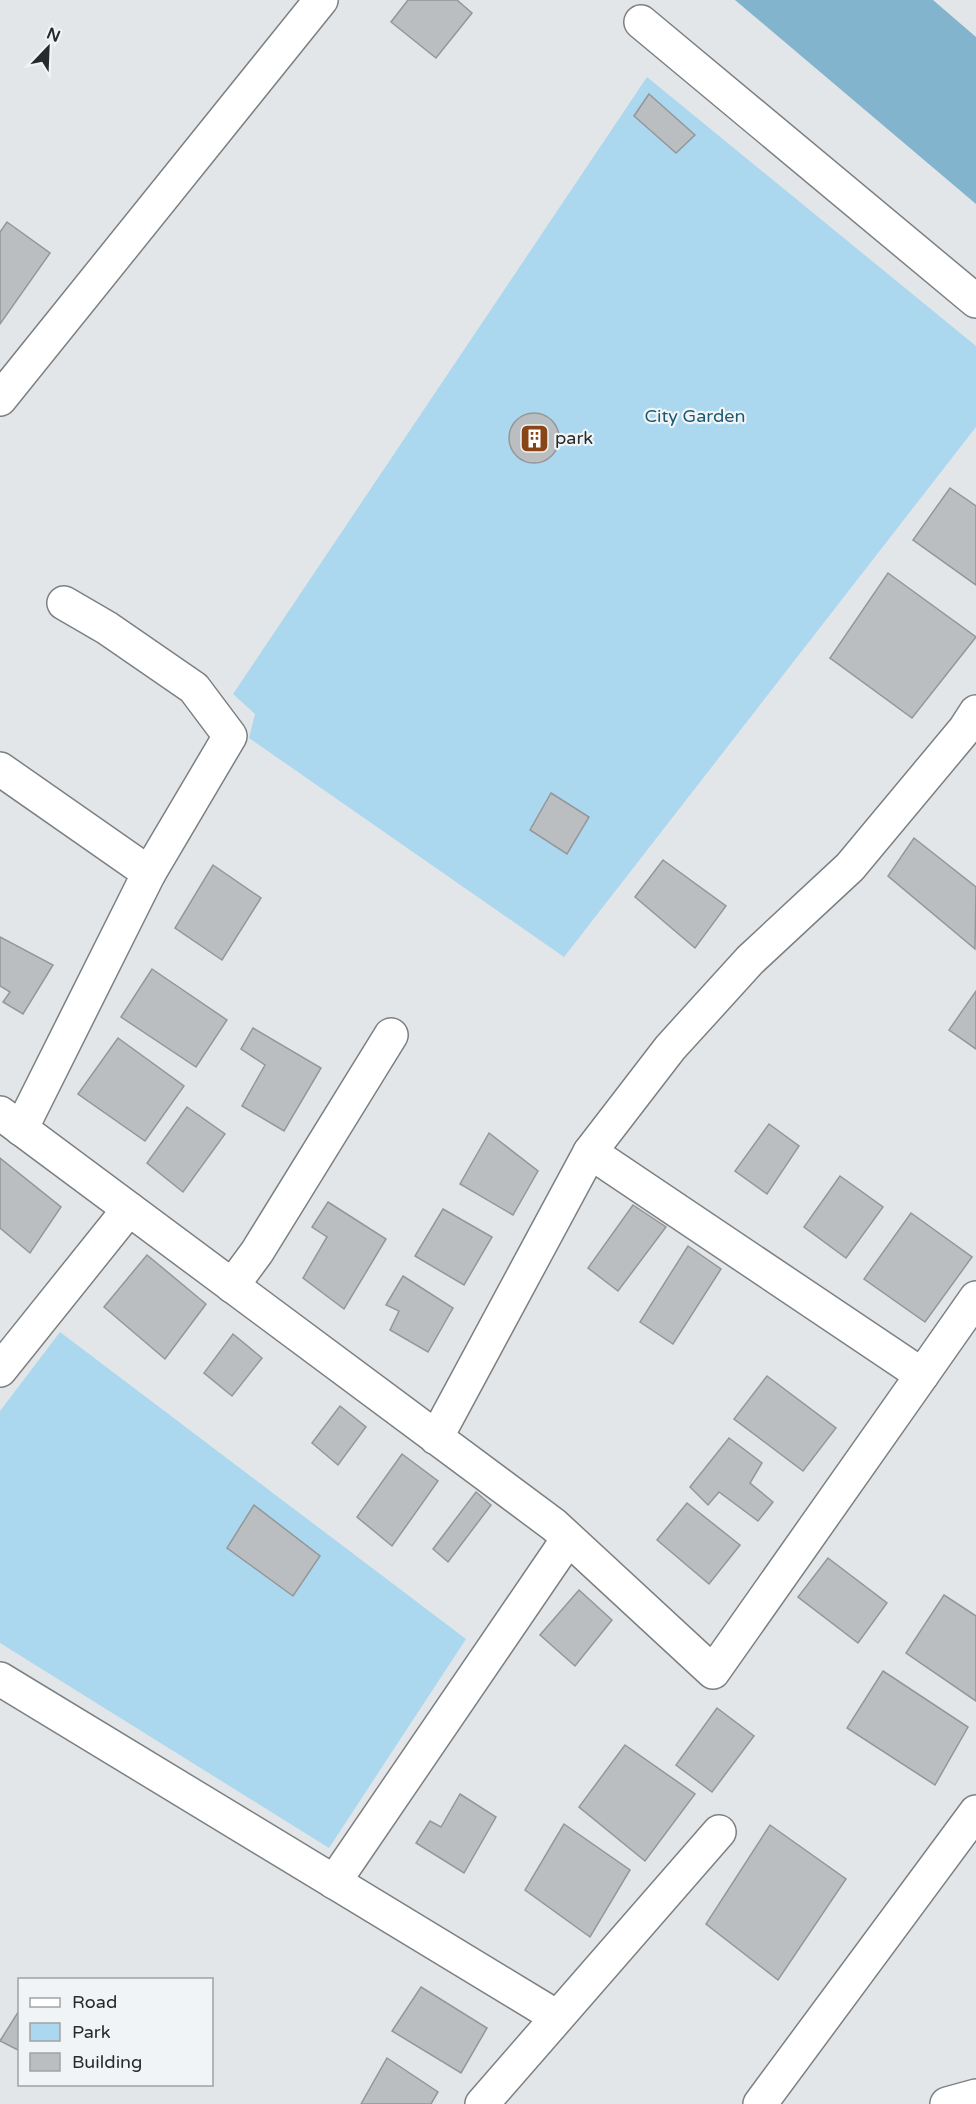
<svg xmlns="http://www.w3.org/2000/svg" width="976" height="2104" font-family="'Varela Round',sans-serif">
<style>
.green{fill:#abd8ef}
.forest{fill:#82b4cd}
.building{fill:#babec0;stroke:#949799;stroke-width:1.5}
.lines{fill:none;stroke-linecap:round;stroke-linejoin:round}
.minor-casing{stroke:#7d8082;stroke-width:36}
.minor{stroke:#fff;stroke-width:33}
.labels{text-anchor:middle;stroke-width:4.5;stroke-linejoin:round;paint-order:stroke}
.park-label{font-size:18px;fill:#1c5a74;stroke:#f0f4f6}
.poi-label{font-size:18px;fill:#28292a;stroke:#f0f4f6;text-anchor:start}
</style>
<rect width="100%" height="100%" fill="#e3e6e8"/>
<g class="green">
<path d="M647 77 976 346V427L564 957 249 738 255 714 233 694Z"/>
<path d="M60 1332 466 1639 329 1848 0 1643V1411Z"/>
</g>
<path class="forest" d="M735 0H933L976 37V204Z"/>
<g class="building">
<path d="M408 0H457L472 13 436 58 391 22Z"/>
<path d="M649 94 695 135 676 153 634 116Z"/>
<path d="M7 222 50 253 0 324V232Z"/>
<circle cx="534" cy="438" r="25"/>
<path d="M950 488 976 506V585L913 540Z"/>
<path d="M888 573 976 637 912 718 830 658Z"/>
<path d="M551 793 589 817 567 854 530 830Z"/>
<path d="M914 838 976 887 975 949 888 876Z"/>
<path d="M663 860 726 906 695 948 635 897Z"/>
<path d="M213 865 261 898 222 960 175 928Z"/>
<path d="M0 937 53 965 23 1014 3 1002 10 992 0 986Z"/>
<path d="M152 969 227 1020 196 1067 121 1017Z"/>
<path d="M976 991V1049L949 1030Z"/>
<path d="M253 1028 321 1068 284 1131 242 1106 265 1065 241 1049Z"/>
<path d="M118 1038 184 1086 145 1141 78 1094Z"/>
<path d="M187 1107 225 1134 183 1192 147 1163Z"/>
<path d="M769 1124 799 1146 767 1194 735 1171Z"/>
<path d="M489 1133 538 1171 513 1215 460 1184Z"/>
<path d="M0 1158 61 1207 30 1253 0 1228Z"/>
<path d="M840 1176 883 1207 846 1258 804 1227Z"/>
<path d="M328 1202 386 1239 344 1309 303 1278 327 1237 312 1227Z"/>
<path d="M633 1205 666 1227 618 1291 588 1268Z"/>
<path d="M443 1209 492 1237 464 1285 415 1256Z"/>
<path d="M911 1213 972 1257 925 1322 864 1279Z"/>
<path d="M688 1246 721 1269 673 1344 640 1322Z"/>
<path d="M147 1255 206 1304 165 1359 104 1307Z"/>
<path d="M403 1276 453 1308 428 1352 390 1330 399 1311 386 1305Z"/>
<path d="M233 1334 262 1358 232 1396 204 1373Z"/>
<path d="M767 1376 836 1428 803 1471 734 1419Z"/>
<path d="M340 1406 366 1427 338 1465 312 1443Z"/>
<path d="M729 1438 762 1463 750 1483 773 1502 758 1521 719 1492 708 1505 690 1487Z"/>
<path d="M402 1454 438 1481 392 1546 357 1517Z"/>
<path d="M476 1492 491 1505 448 1562 433 1549Z"/>
<path d="M687 1503 740 1545 709 1584 657 1540Z"/>
<path d="M254 1505 320 1556 293 1596 227 1548Z"/>
<path d="M828 1558 887 1603 858 1643 798 1597Z"/>
<path d="M579 1590 612 1620 575 1666 540 1635Z"/>
<path d="M944 1595 976 1616V1701L906 1653Z"/>
<path d="M883 1671 968 1727 935 1785 847 1728Z"/>
<path d="M717 1708 754 1736 712 1792 676 1765Z"/>
<path d="M625 1745 695 1794 645 1861 579 1807Z"/>
<path d="M460 1794 496 1817 464 1873 416 1843 430 1821 441 1827Z"/>
<path d="M564 1824 630 1870 590 1937 525 1890Z"/>
<path d="M770 1825 846 1879 778 1980 706 1924Z"/>
<path d="M421 1987 487 2028 461 2073 392 2031Z"/>
<path d="M20 2009V2051L0 2041Z"/>
<path d="M387 2058 438 2092 431 2104H361Z"/>
</g>
<g class="lines">
<defs>
<g id="minor">
<path d="M641 22 976 301"/>
<path d="M0 399 321 0"/>
<path d="M64 603 107 628 194 688 230 736 149 873"/>
<path d="M0 769 149 873 21 1129"/>
<path d="M0 1113 554 1525 713 1672 922 1375 590 1152 436 1438"/>
<path d="M590 1152 670 1048 750 960 850 867 965 729 976 712"/>
<path d="M232 1286 257 1252 391 1035"/>
<path d="M0 1370 129 1209"/>
<path d="M922 1375 976 1298"/>
<path d="M0 1679 557 2017"/>
<path d="M334 1882 568 1539"/>
<path d="M482 2104 719 1832"/>
<path d="M760 2104 976 1812"/>
<path d="M947 2104 976 2096"/>
</g>
</defs>
<use href="#minor" class="minor-casing"/>
<use href="#minor" class="minor"/>
</g>
<defs>
<symbol id="building-square" viewBox="-11 -11 22 22"><rect x="-9" y="-9" width="18" height="18" rx="4" fill="#884517" stroke="#f0f4f6"/><path d="M-4-6H4V6H1V3H-1V6H-4ZM-2.5-4.3h1.7v1.8h-1.7ZM.8-4.3h1.7v1.8H.8ZM-2.5-1h1.7V.8h-1.7ZM.8-1h1.7V.8H.8Z" fill="#fff"/></symbol>
</defs>
<g fill-rule="evenodd">
<use href="#building-square" x="518" y="422" width="33" height="33"/>
</g>
<g class="labels">
<g class="park-label">
<text x="695" y="422">City Garden</text>
</g>
<g class="poi-label">
<text x="555" y="444">park</text>
</g>
</g>
<rect x="18" y="1978" width="195" height="108" fill="#f0f4f6" stroke="#a0a3a4" stroke-width="1.5"/>
<rect x="30" y="1998" width="30" height="9" fill="#ffffff" stroke="#a0a3a4" stroke-width="1.5"/>
<text x="72" y="2008" font-size="18" fill="#28292a">Road</text>
<rect x="30" y="2023" width="30" height="18" fill="#abd8ef" stroke="#a0a3a4" stroke-width="1.5"/>
<text x="72" y="2038" font-size="18" fill="#28292a">Park</text>
<rect x="30" y="2053" width="30" height="18" fill="#babec0" stroke="#a0a3a4" stroke-width="1.5"/>
<text x="72" y="2068" font-size="18" fill="#28292a">Building</text>
<g transform="translate(48 48) rotate(23)" stroke="#f0f4f6" stroke-width="4.5" paint-order="stroke">
<path d="M0-4.5L10 22L0 15L-10 22Z" fill="#28292a"/>
<text y="-9" font-size="16" font-weight="bold" text-anchor="middle" fill="#28292a">N</text>
</g>
</svg>
